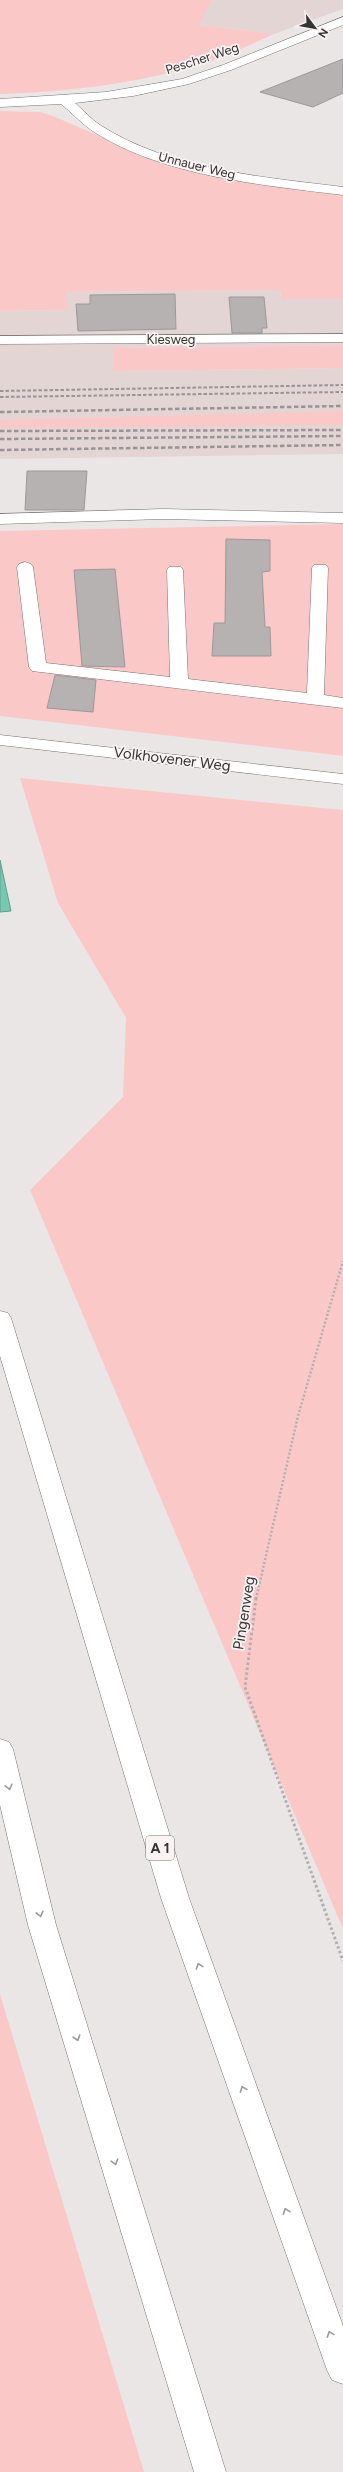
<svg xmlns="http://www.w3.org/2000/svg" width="343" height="2472" font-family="Figtree,sans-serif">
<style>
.built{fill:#e3d5d4}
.green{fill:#fac9c7}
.water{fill:#76c9b1;stroke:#629c8b}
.building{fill:#b7b2b2;stroke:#9d9898}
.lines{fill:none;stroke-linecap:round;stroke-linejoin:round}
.minor-casing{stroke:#777372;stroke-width:1}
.highway-casing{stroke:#777372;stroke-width:1}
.path-far1{stroke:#b3afaf;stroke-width:2.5;stroke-dasharray:2 2;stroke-linecap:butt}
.path{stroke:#b3afaf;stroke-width:3;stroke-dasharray:2.5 2.5;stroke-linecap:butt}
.minor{fill:#fff;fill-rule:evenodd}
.highway{fill:#fff;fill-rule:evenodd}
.rail-far1{stroke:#989494;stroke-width:2;stroke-dasharray:3.5 2;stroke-linecap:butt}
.rail{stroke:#989494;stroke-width:2.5;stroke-dasharray:4.5 2.5;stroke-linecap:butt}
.oneway{stroke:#9a9999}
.labels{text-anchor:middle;stroke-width:3.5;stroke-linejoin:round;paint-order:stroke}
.far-street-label{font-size:13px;fill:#353333;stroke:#f9f3f3}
.shield{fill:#f9f3f3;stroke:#706d6d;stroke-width:1}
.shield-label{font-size:14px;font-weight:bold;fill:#353333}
.street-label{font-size:15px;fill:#353333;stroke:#f9f3f3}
</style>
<rect width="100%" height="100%" fill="#ebe6e6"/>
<g class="built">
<path d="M212 0H343V9L274 34 198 25Z"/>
<path d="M280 290 281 299H343V345L113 348V371L343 368V454L0 459V311L66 310V292Z"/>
</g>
<g class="green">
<path d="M0 0H212L199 25 274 34C249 45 224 58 198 65 136 84 64 92 0 94Z"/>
<path d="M0 111 40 112 53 116 146 156 343 194V299H281L280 290 66 292 67 310 0 311Z"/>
<path d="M343 345V368L113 371V348Z"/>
<path d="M343 411V425L0 428V420Z"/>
<path d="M343 524V756L0 716V531Z"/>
<path d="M20 778 343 810V1929L30 1190 123 1097 126 1018 58 903Z"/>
<path d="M0 1994 144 2472H0Z"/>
</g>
<path class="water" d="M0 860 11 911 0 912Z"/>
<g class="building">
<path d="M343 59V93L313 107 260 92Z"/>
<path d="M175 294 176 329 78 331 76 304H90V295Z"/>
<path d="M229 297H264L267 328H262V333H232Z"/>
<path d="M27 471H87L84 510H25Z"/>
<path d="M226 539 270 540V571L262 572 265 627H270L271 656H212L214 623H225Z"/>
<path d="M115 569 125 667 82 666 74 570Z"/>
<path d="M55 675 96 680 93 712 47 708Z"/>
</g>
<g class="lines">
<defs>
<g id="minor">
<path d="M343 17V25L231 70 189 84 133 96 75 103C83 110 91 119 100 125 170 170 263 177 343 187V195C262 185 160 176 91 130 80 122 71 112 61 104L0 107V99L106 92 182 79 223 65Z"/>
<path d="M343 334V342L0 344V336Z"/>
<path d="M163 509 343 513V523L163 519 0 524V514Z"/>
<path d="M25 562 31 564 33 567 46 663 170 677 167 570 169 567H181L183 570 188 679 307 693 312 568 314 565H326L328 568 324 695 343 698V708L32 671 29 667 17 567 19 564Z"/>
<path d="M0 735 343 774V784L0 745Z"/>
</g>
<g id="highway">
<path d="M0 1311 8 1313 11 1318 189 1898 343 2326V2384L332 2380 327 2370 161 1898 0 1356Z"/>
<path d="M0 1739 9 1742 13 1749 56 1925 226 2472H194L28 1925 0 1805Z"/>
</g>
</defs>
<use href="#minor" class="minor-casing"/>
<use href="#highway" class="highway-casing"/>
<path class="path-far1" d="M256 1599 298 1416 343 1261"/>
<path class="path" d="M256 1598 245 1687 343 1961"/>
<use href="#minor" class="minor"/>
<use href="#highway" class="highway"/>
<g class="rail-far1">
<path d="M0 391 343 385"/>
<path d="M0 397 343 392"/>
</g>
<g class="rail">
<path d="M0 412 343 406"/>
<path d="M0 431 343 430"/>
<path d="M0 439 343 436"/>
<path d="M0 450 343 445"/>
</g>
</g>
<defs><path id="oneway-chevron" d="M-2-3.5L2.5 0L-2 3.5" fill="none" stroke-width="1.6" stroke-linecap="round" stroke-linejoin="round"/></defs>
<g class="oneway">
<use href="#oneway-chevron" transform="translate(9 1787) rotate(76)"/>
<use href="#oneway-chevron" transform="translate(40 1914) rotate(76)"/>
<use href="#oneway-chevron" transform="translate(199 1966) rotate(-110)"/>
<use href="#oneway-chevron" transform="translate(77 2038) rotate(73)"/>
<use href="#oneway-chevron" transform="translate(243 2089) rotate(-110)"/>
<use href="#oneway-chevron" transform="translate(115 2162) rotate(73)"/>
<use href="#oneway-chevron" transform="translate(286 2211) rotate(-110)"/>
<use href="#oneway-chevron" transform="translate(330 2334) rotate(-110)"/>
</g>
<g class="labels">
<g class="far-street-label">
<text transform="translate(202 58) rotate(-18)" y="5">Pescher Weg</text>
<text transform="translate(197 165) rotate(14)" y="5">Unnauer Weg</text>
<text x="171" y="344">Kiesweg</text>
</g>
<rect class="shield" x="146" y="1836" width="28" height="24" rx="3"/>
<g class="shield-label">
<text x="160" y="1853">A 1</text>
</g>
<g class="street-label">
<text transform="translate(172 759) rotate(7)" y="5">Volkhovener Weg</text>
<text transform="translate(244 1613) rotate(-81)" y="5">Pingenweg</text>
</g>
</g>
<g transform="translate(315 28) rotate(122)" stroke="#f9f3f3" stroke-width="3" paint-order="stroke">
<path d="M0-3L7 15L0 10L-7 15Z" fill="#353333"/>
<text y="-6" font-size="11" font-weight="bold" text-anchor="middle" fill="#353333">N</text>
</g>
</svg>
